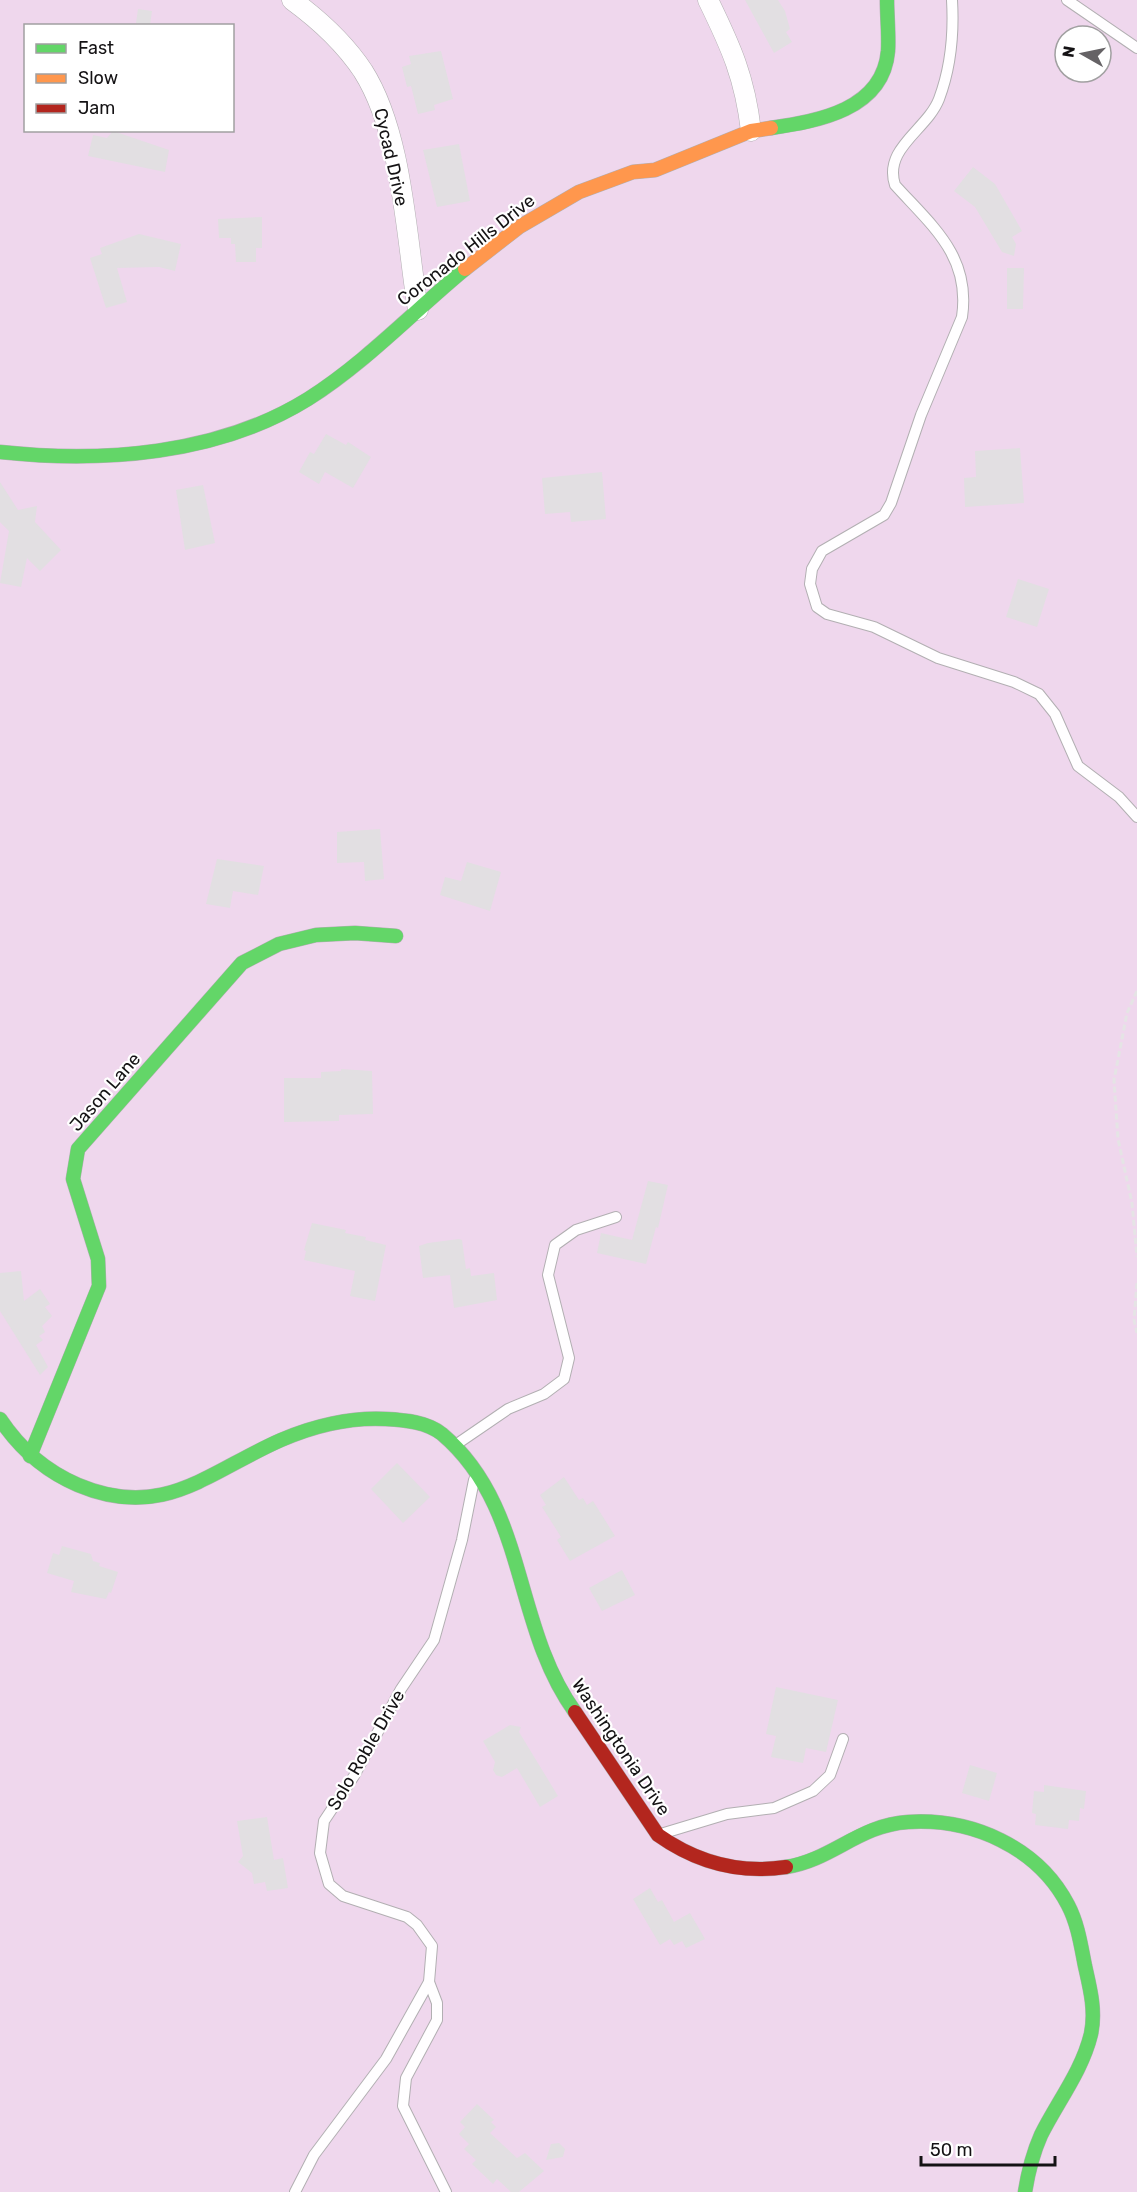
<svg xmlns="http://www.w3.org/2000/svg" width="1137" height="2192" font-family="Rubik,sans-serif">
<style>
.green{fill:#efd7ed;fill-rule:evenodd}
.building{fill:#e2dfe2}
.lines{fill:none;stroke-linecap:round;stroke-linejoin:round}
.lane-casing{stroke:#b2afb2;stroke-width:12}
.street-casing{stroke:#b2afb2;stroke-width:21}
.fast-casing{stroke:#b2afb2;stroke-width:15}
.slow-casing{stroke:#b2afb2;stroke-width:15}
.jam-casing{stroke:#b2afb2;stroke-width:15}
.path{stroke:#e5e4e5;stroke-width:3;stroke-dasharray:6 3;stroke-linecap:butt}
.lane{stroke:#fffeff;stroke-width:10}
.street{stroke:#fffeff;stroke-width:20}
.fast{stroke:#63d668;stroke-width:14}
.slow{stroke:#ff974d;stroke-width:14}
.jam{stroke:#b3261e;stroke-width:14}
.labels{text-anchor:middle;stroke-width:4.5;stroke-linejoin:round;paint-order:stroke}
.street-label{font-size:18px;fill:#141214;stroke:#fff}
</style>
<rect width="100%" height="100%" fill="#fcf8fc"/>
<path class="green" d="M0 0H1137V2192H0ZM26 26H232V130H26ZM1065 36H1101V72H1065Z"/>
<g class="building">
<path d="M745 0H778L785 11 790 29 786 32 792 42 774 53Z"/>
<path d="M138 9 152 11 150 25 136 23Z"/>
<path d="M441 51 453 99 434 105 435 110 418 114 411 86 407 87 402 67 411 64 409 56Z"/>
<path d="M113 131 169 150 165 172 88 156 93 135 107 138Z"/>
<path d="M459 144 470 201 437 207 423 150Z"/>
<path d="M973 167 995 184 1022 231 1012 237 1016 244 1014 256 1002 252 975 207 954 191Z"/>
<path d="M262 217V248H256V262H236L235 244H231V238H219L218 219Z"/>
<path d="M139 234 181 244 175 271 159 267 117 268 127 302 106 308 90 258 102 254 100 248Z"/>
<path d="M1007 268H1024L1023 309H1007Z"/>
<path d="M326 434 346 445 348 442 371 457 353 488 325 472 319 484 299 472 310 452 314 454Z"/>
<path d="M1020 448 1024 503 965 507 964 478 976 477 975 451Z"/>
<path d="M602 472 606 519 571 522 570 512 545 514 542 478Z"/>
<path d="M0 482 18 510 37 506 35 522 61 550 40 571 27 558 21 587 0 583 9 531 0 522Z"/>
<path d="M203 485 215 543 185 550 176 490Z"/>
<path d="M1018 579 1049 589 1037 627 1006 617Z"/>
<path d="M380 829 384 879 365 881 364 862 337 863V832Z"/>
<path d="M217 859 264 866 258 895 233 891 230 908 206 904Z"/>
<path d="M467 862 501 872 490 911 440 895 445 877 461 881Z"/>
<path d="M341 1069 372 1071 373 1114 339 1115V1121L284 1122V1078H321V1072L341 1071Z"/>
<path d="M648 1181 668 1185 658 1228 656 1227 646 1264 597 1253 601 1233 632 1240Z"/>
<path d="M312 1223 346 1230 345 1233 366 1237 365 1240 386 1245 375 1301 350 1296 355 1271 304 1260 306 1251 304 1250Z"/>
<path d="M459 1239 462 1240 466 1269 470 1268 471 1276 494 1273 497 1300 454 1308 450 1275 423 1278 419 1246 428 1243Z"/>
<path d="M21 1271 24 1301 40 1289 50 1304 45 1307 52 1316 42 1326 45 1332 39 1336 43 1340 36 1345 48 1367 40 1375 0 1311V1273Z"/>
<path d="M397 1463 430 1497 403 1523 371 1489Z"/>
<path d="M564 1477 579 1500 583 1498 587 1505 593 1501 615 1536 570 1561 557 1540 561 1537 542 1507 546 1505 540 1495Z"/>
<path d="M62 1546 91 1554 93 1561 100 1563 99 1566 118 1572 111 1593 109 1592 106 1599 71 1592 74 1581 47 1573 53 1553 59 1555Z"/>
<path d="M622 1570 635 1595 602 1611 589 1588Z"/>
<path d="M776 1687 838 1700 826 1752 806 1748 803 1763 771 1757 776 1736 766 1734Z"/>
<path d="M510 1725 521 1727 519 1732 558 1796 540 1807 517 1768 502 1777 496 1775 493 1770 495 1762 483 1741Z"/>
<path d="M970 1765 997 1773 989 1801 962 1793Z"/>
<path d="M1044 1785 1086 1791 1084 1809 1080 1808 1079 1821 1069 1820 1068 1829 1035 1825 1036 1814 1032 1813 1034 1791 1044 1792Z"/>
<path d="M267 1817 274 1860 283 1858 288 1888 267 1891 265 1882 254 1884 252 1873 238 1862 243 1856 237 1821Z"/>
<path d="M650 1888 658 1902 662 1900 674 1922 690 1913 705 1939 686 1948 682 1941 674 1945 670 1939 660 1945 633 1899Z"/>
<path d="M477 2104 494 2120 491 2122 496 2127 490 2133 517 2158 525 2153 544 2171 519 2192H511L497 2179 493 2184 472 2164 476 2160 464 2149 469 2144 459 2134 465 2127 460 2122Z"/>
<path d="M559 2143 565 2149 563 2157 546 2160 551 2144Z"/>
</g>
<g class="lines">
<defs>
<g id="lane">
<path d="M952 0C954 34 951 67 939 99 927 130 883 148 895 185 932 226 971 256 962 317L921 415 891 503 884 515 822 551 812 569 810 584 817 607 827 614 874 627 938 658 1014 682 1039 694 1055 714 1078 766 1119 797 1137 817"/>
<path d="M1067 0 1137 48"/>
<path d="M454 1446 508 1409 544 1394 564 1379 569 1358 548 1275 555 1245 576 1230 616 1217"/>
<path d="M664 1833 727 1814 774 1808 813 1791 830 1775 843 1739"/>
<path d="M429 1982 437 2003V2020L406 2078 403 2106 446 2192"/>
<path d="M295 2192 314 2155 386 2059 429 1982 432 1946 417 1925 407 1917 343 1896 329 1884 320 1853 324 1821 354 1776 401 1689 434 1640 462 1540 474 1480"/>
</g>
<g id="street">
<path d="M292 0C318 19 345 44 363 71 403 134 406 237 418 310"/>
<path d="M708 0C731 47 745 78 751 131"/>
</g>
<g id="fast">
<path d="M771 128C818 121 883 110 888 51 889 34 887 17 887 0"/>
<path d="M0 452C102 463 218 455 308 399 365 363 413 312 465 269"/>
<path d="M0 1419C20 1449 45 1471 78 1485 163 1521 208 1472 281 1440 313 1426 351 1417 386 1419 405 1420 427 1422 442 1434 528 1507 512 1625 575 1712"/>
<path d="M30 1456 99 1286 98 1259 73 1179 78 1149 242 963 279 944 316 935 355 933 396 936"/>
<path d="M786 1867C832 1860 859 1825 908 1822 972 1818 1038 1847 1068 1905 1078 1924 1081 1946 1085 1966 1090 1988 1096 2011 1091 2034 1082 2071 1058 2101 1041 2135 1033 2153 1028 2173 1025 2192"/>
</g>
<path id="slow" d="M465 269 519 227 579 192 633 172 655 170 751 131 771 128"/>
<path id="jam" d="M575 1712 658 1835C696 1862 739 1874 786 1867"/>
</defs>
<use href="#lane" class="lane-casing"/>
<use href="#street" class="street-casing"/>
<use href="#fast" class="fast-casing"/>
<use href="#slow" class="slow-casing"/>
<use href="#jam" class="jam-casing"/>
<g class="path">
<path d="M1137 991 1127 1013 1114 1080 1118 1139 1132 1203 1137 1257"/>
<path d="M1137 1283 1134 1320 1137 1333"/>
</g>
<use href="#lane" class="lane"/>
<use href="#street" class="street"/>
<use href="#fast" class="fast"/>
<use href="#slow" class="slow"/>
<use href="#jam" class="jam"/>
</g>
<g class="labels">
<g class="street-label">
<text transform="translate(391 157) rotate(77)" y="6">Cycad Drive</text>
<text transform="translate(466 250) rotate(-38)" y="6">Coronado Hills Drive</text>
<text transform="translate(105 1092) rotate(-49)" y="6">Jason Lane</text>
<text transform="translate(621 1747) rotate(56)" y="6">Washingtonia Drive</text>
<text transform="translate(366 1750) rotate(-60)" y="6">Solo Roble Drive</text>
</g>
</g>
<rect x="24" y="24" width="210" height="108" fill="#ffffff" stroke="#a1a0a1" stroke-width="1.5"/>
<rect x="36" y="44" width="30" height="9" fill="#63d668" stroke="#a1a0a1" stroke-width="1.5"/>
<text x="78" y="54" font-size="18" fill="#141214">Fast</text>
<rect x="36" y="74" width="30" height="9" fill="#ff974d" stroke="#a1a0a1" stroke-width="1.5"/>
<text x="78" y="84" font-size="18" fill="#141214">Slow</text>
<rect x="36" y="104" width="30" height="9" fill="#b3261e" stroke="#a1a0a1" stroke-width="1.5"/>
<text x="78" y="114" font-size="18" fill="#141214">Jam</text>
<g transform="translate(1083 54) rotate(279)"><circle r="28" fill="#ffffff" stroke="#a1a0a1" stroke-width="1.5"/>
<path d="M0-4.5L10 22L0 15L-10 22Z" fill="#656265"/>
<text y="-9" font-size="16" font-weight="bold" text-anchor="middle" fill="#141214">N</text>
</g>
<path d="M921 2156v9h134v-9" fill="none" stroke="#141214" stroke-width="3"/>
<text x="930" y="2156" font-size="18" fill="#141214" stroke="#ffffff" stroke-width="4.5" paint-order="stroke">50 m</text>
</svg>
